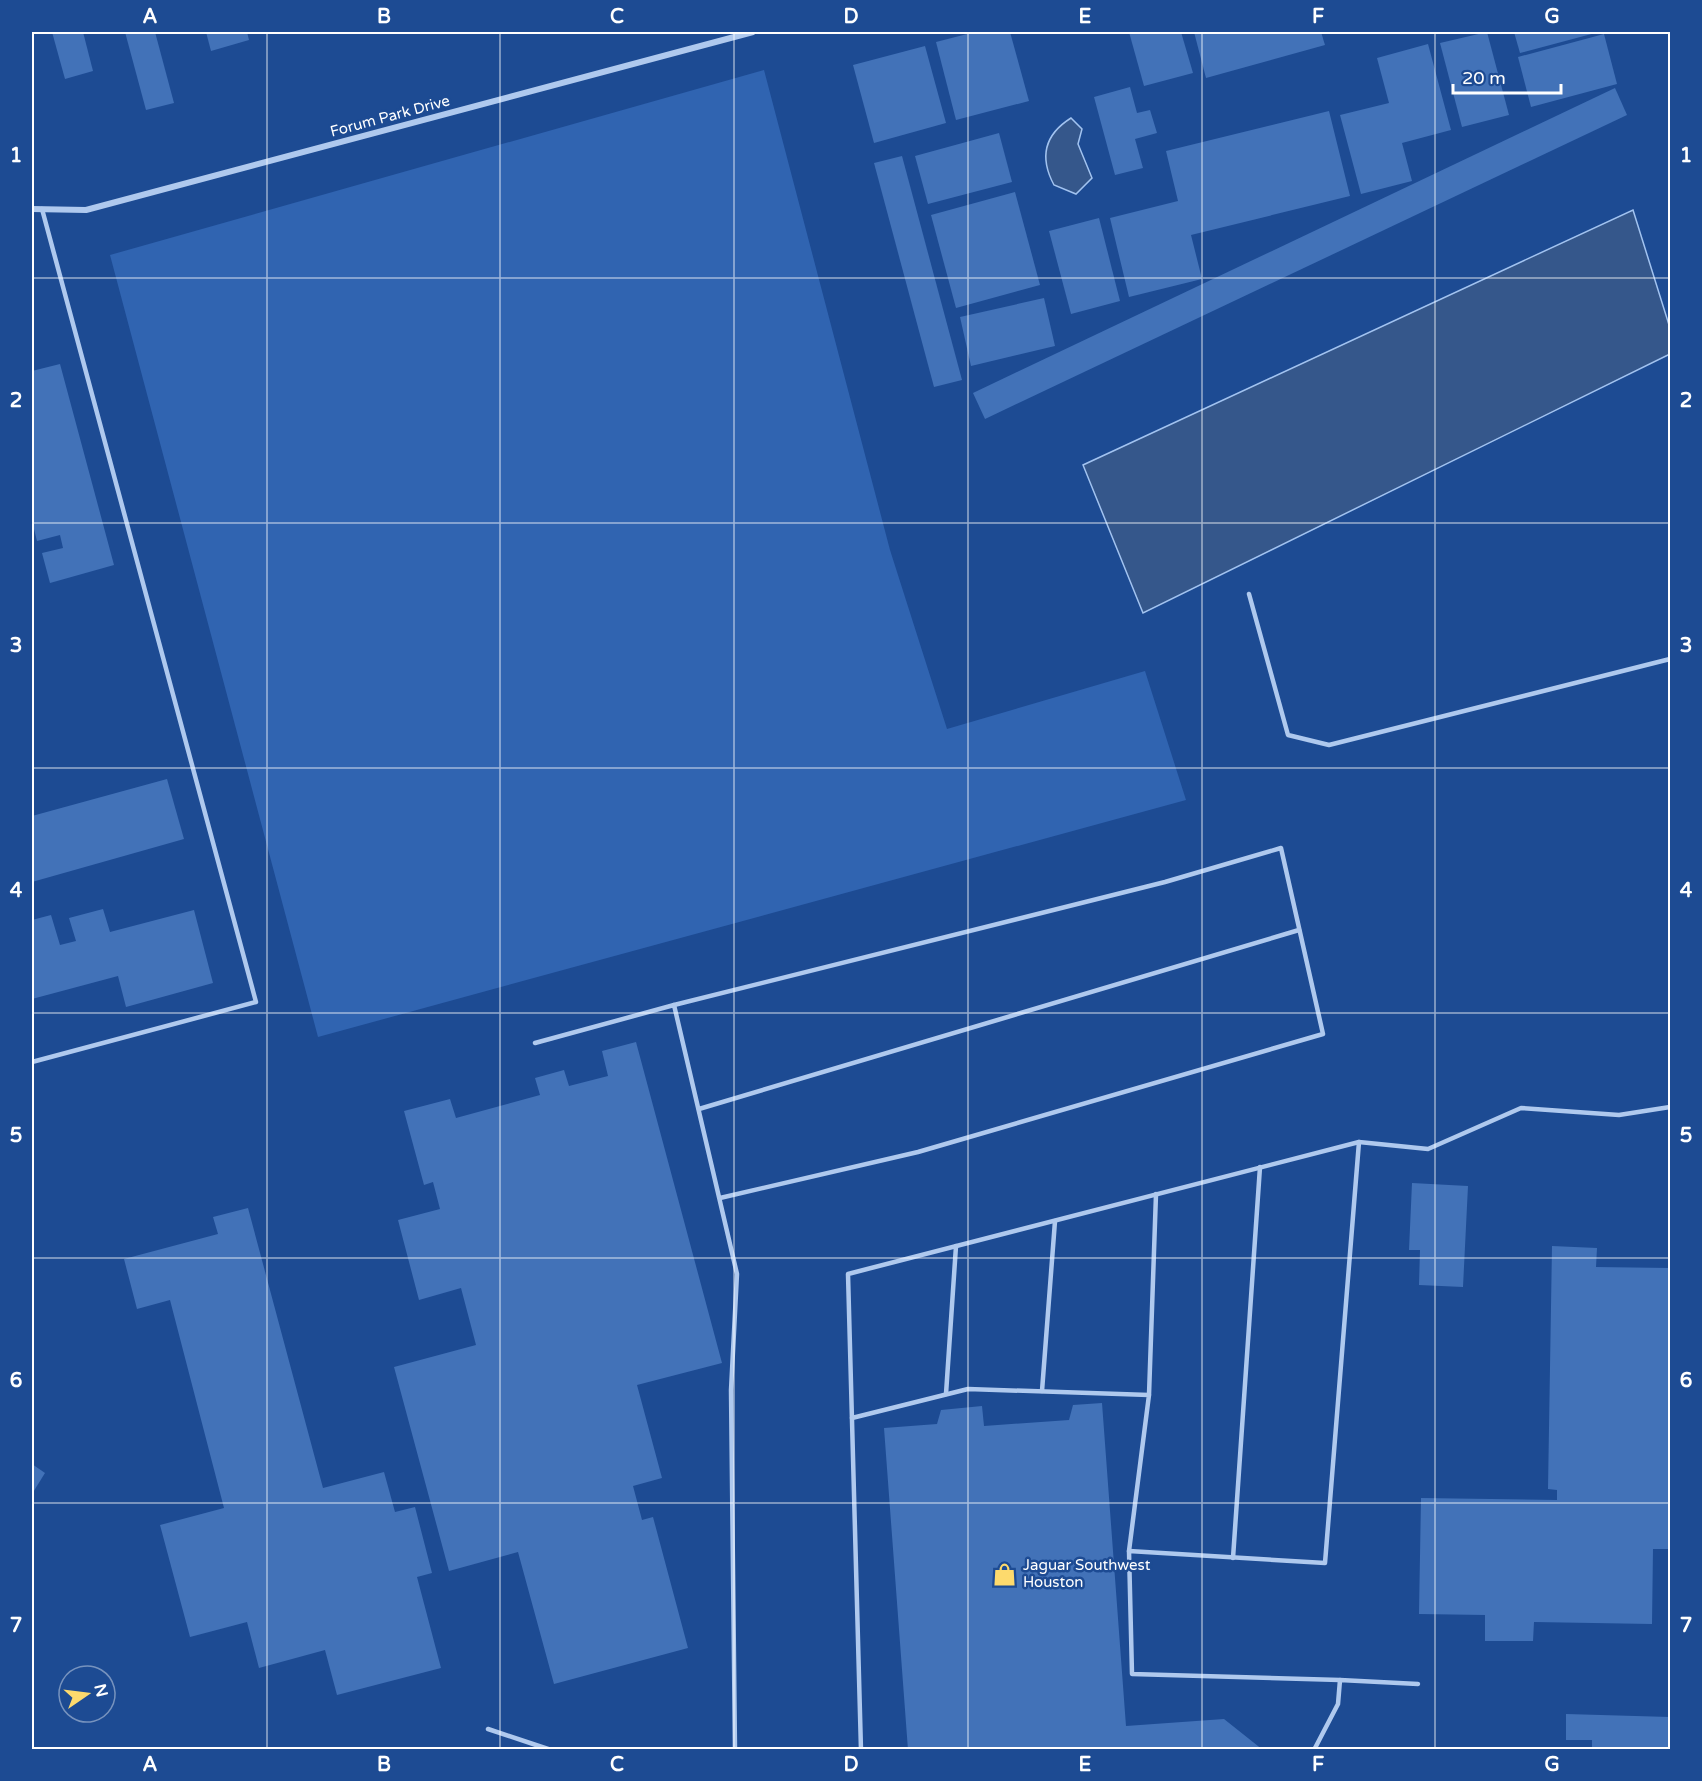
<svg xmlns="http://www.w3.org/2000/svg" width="1702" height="1781" font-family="'Varela Round',sans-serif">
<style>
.green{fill:#3064b1}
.water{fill:#35578b;stroke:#a2c3f0;stroke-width:1.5}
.building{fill:#4272b8}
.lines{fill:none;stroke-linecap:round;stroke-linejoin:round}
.lane{stroke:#afc9ee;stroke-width:4.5}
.street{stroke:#afc9ee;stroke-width:6}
.grid{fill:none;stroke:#fff;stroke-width:1.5;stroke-opacity:0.55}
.labels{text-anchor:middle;stroke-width:5;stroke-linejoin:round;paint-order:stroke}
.street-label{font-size:15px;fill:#fff;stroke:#1d4b93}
.poi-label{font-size:15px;fill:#fff;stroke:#1d4b93;text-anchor:start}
.neatline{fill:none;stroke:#fff;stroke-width:2}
.grid-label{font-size:20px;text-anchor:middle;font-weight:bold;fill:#fff}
</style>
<rect width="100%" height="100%" fill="#1d4b93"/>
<path class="green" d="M764 70 890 550 947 729 1145 671 1186 800 318 1037 110 255Z"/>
<g class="water">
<path d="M1071 118 1082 129 1078 144 1092 178 1076 194 1054 185C1039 157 1044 135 1071 118Z"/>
<path d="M1633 210 1670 328V354L1143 613 1083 465Z"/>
</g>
<g class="building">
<path d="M52 32H83L93 71 65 79Z"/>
<path d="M125 32H155L174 103 146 110Z"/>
<path d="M206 32H247L249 40 211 51Z"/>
<path d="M975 32H1010L1029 101 956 120 936 42Z"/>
<path d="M1129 32H1181L1193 73 1144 86Z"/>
<path d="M1194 32H1321L1325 45 1206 78Z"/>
<path d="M1487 32 1509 115 1462 127 1440 43Z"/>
<path d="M1514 32H1599L1520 53Z"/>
<path d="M1604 34 1617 84 1531 107 1518 57Z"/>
<path d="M1428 44 1451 130 1402 143 1412 181 1361 194 1340 115 1389 103 1377 58Z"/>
<path d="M925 46 946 123 874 143 853 65Z"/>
<path d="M1130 87 1137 113 1150 110 1157 133 1135 139 1143 168 1115 175 1094 97Z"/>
<path d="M1615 88 1627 115 985 419 973 393Z"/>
<path d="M1329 111 1350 196 1191 235 1202 279 1129 297 1110 218 1178 201 1166 151Z"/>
<path d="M999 133 1012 182 928 204 915 156Z"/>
<path d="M902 156 962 380 934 387 874 163Z"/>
<path d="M1015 192 1040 285 956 308 931 215Z"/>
<path d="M1099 218 1120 301 1071 314 1049 231Z"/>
<path d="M1044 298 1055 346 971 366 960 317Z"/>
<path d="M60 364 114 565 50 583 42 553 63 548 60 535 37 541 32 521V371Z"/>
<path d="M167 779 184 839 32 882V816Z"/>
<path d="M103 909 110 932 194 910 213 983 126 1007 118 976 32 999V920L51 915 60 945 76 941 69 918Z"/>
<path d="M636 1042 722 1363 637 1385 662 1478 633 1486 642 1520 653 1517 688 1648 554 1684 518 1552 449 1571 394 1367 476 1345 461 1288 419 1300 398 1220 440 1209 433 1182 424 1185 404 1111 450 1099 456 1118 540 1095 535 1078 564 1070 569 1086 608 1076 602 1051Z"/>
<path d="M1412 1183 1468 1186 1463 1287 1419 1285 1420 1250H1409Z"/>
<path d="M248 1208 323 1488 384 1472 395 1512 415 1507 432 1573 417 1577 441 1668 337 1695 325 1650 259 1668 247 1622 190 1637 160 1525 224 1508 170 1300 137 1309 124 1259 218 1234 213 1217Z"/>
<path d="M1552 1246 1597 1248 1596 1267 1670 1268V1549H1653L1652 1624 1534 1622 1533 1641H1485V1615L1419 1614 1421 1498 1557 1500V1490L1548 1489Z"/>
<path d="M1102 1403 1126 1726 1224 1719 1263 1750H908L884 1428 937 1424 941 1410 982 1406 984 1426 1069 1420 1073 1405Z"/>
<path d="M32 1464 45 1473 32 1494Z"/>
<path d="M1566 1714 1670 1717V1750H1592V1740H1566Z"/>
</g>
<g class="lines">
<g class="lane">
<path d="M1249 594 1288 735 1329 745 1670 659"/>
<path d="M674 1005 1165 882 1281 848 1323 1034 918 1152 720 1198"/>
<path d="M535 1043 674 1005 737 1274 731 1390 735 1750"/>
<path d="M32 1062 256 1002 42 209"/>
<path d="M699 1109 1299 930"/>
<path d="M1042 1391 1055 1221"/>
<path d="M946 1394 956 1246"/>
<path d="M1149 1395 1156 1194"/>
<path d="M852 1418 968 1389 1149 1395 1129 1551"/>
<path d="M1233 1558 1260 1167"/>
<path d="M1340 1680 1132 1674 1129 1551 1325 1563 1359 1142"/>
<path d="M488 1729 551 1750"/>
<path d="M861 1750 848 1274 1359 1142 1428 1149 1521 1108 1619 1115 1670 1107"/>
<path d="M1314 1750 1338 1704 1340 1680 1418 1684"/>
</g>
<path class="street" d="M32 209 86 210 753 32"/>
</g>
<path class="grid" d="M267 32V1750M500 32V1750M734 32V1750M968 32V1750M1202 32V1750M1435 32V1750M32 278H1670M32 523H1670M32 768H1670M32 1013H1670M32 1258H1670M32 1503H1670"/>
<defs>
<symbol id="shop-bare" viewBox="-9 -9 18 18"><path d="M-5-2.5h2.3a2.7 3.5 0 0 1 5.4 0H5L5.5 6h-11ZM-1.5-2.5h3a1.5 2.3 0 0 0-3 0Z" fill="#fdda6d" stroke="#1d4b93" stroke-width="2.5" paint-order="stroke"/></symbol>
</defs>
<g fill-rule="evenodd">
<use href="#shop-bare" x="988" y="1558" width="33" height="33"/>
</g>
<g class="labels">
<g class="street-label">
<text transform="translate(390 116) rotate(-15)" y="5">Forum Park Drive</text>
</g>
<g class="poi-label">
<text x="1023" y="1570">Jaguar Southwest<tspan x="1023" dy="17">Houston</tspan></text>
</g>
</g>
<rect width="1702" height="1781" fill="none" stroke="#1d4b93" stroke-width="66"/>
<g transform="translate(87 1694) rotate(76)"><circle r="28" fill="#1d4b93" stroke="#7793be" stroke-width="1.5"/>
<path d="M0-4.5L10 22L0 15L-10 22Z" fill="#fdda6d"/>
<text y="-9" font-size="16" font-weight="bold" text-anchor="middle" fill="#ffffff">N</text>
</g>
<path d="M1453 84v9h108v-9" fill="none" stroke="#ffffff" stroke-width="3"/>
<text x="1462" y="84" font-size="18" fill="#ffffff" stroke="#1d4b93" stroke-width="4.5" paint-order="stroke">20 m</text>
<rect x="33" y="33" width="1636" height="1715" class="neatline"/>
<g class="grid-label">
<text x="150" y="23">A</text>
<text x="384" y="23">B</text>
<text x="617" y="23">C</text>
<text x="851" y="23">D</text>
<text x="1085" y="23">E</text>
<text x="1318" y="23">F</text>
<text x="1552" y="23">G</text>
<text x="16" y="162">1</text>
<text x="1686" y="162">1</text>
<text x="16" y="407">2</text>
<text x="1686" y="407">2</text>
<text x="16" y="652">3</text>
<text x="1686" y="652">3</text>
<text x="16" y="897">4</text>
<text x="1686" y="897">4</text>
<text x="16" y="1142">5</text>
<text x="1686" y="1142">5</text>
<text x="16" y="1387">6</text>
<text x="1686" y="1387">6</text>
<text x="16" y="1632">7</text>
<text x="1686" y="1632">7</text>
<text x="150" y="1771">A</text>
<text x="384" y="1771">B</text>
<text x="617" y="1771">C</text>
<text x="851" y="1771">D</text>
<text x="1085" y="1771">E</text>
<text x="1318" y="1771">F</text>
<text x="1552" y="1771">G</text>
</g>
</svg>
